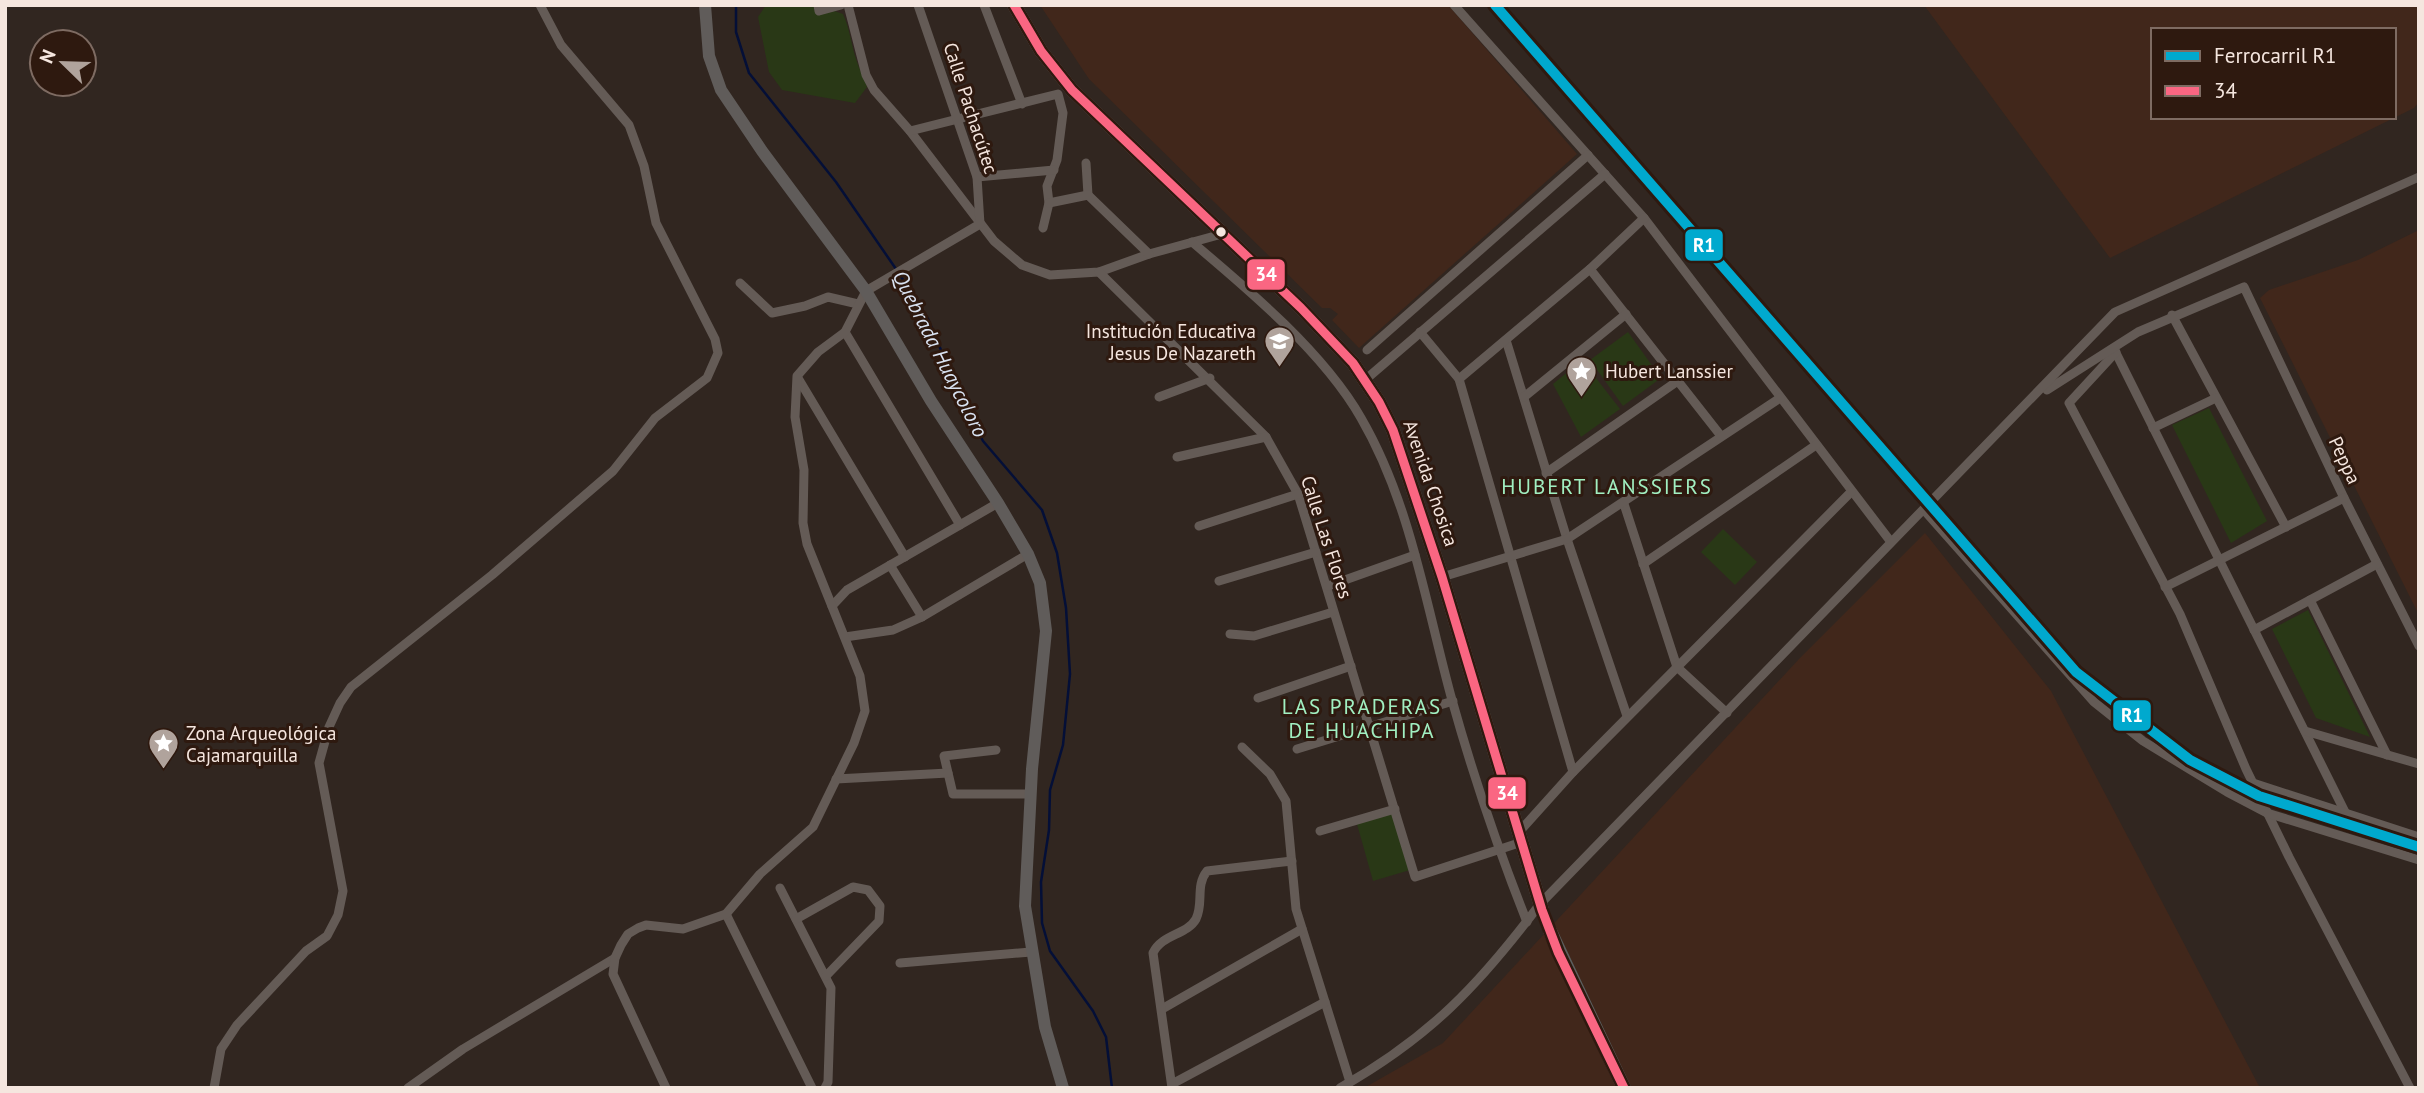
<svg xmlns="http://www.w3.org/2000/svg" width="2424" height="1093" font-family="'PT Sans',sans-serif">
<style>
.built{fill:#41271b;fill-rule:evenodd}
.green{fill:#293816}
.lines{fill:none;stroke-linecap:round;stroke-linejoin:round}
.stream{stroke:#040f37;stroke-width:2.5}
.street{stroke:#645b56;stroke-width:9}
.secondary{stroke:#605c5a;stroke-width:12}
.primary{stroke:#5c5f5e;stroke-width:14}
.bus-1-casing{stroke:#2e190f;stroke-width:14}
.bus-1{stroke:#fa6682;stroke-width:9}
.rail-1-casing{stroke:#2e190f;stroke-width:16}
.rail-1{stroke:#00a9ce;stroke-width:10}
.bus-dot{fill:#f5e6df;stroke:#2e190f;stroke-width:2.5}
.labels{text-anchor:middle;stroke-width:6;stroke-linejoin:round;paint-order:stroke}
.street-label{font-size:19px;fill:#f5e6df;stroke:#2e190f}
.poi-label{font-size:19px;fill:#f5e6df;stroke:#2e190f;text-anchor:start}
.water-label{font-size:21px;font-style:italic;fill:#d9e2f1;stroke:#2e190f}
.neighbourhood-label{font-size:21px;letter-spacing:2px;fill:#a1efc1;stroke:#2e190f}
.line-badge{stroke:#2e190f;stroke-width:2.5}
.badge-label{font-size:19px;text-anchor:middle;font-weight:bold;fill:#fff}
</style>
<rect width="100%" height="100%" fill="#312620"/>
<g class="built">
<path d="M1040 5H1448L1577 154 1359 348 1332 320 1338 314 1330 308H1322L1089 79Z"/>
<path d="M1924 5H2419V102L2414 108 2110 258ZM2153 30H2394V117H2153Z"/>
<path d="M2419 230V615L2260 298 2269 290 2358 260Z"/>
<path d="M1925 533 2051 691 2260 1088H1364L1443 1043 1799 659Z"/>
</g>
<g class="green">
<path d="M766 5H817L843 14C850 29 851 44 856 59 859 69 864 77 867 87L855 103 782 90 769 72 758 17Z"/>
<path d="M1628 332 1661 378 1623 406 1590 360Z"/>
<path d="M1582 360 1620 409 1581 437 1553 384Z"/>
<path d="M2209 408 2267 521 2231 543 2172 425Z"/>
<path d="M1723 529 1757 562 1735 585 1701 552Z"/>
<path d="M2308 610 2370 737 2316 718 2272 629Z"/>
<path d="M1394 813 1410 870 1373 881 1357 824Z"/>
</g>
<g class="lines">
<g class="stream">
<path d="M736 5V32L749 73 836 182 896 269"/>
<path d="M900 275 928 319 964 405 983 441 1042 510 1057 553 1066 608 1070 674 1063 745 1050 790 1049 830 1041 882 1042 923 1050 951 1093 1011 1106 1037 1112 1088"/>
</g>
<g class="street">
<path d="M818 5 819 11 841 5"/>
<path d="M848 5 866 75 874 90 910 131 994 241 1022 265 1050 275 1099 272 1149 254 1222 234"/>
<path d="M984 5 1022 104"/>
<path d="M1454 5 1644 218 1891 542"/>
<path d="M910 131 1058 94 1063 113 1057 160 1047 186 1049 203 1043 228"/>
<path d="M1086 163 1088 195"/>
<path d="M977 177 1054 170"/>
<path d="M1049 203 1088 195 1149 254"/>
<path d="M1192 242C1249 290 1324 353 1361 418 1411 504 1426 606 1452 700 1473 775 1498 849 1527 922"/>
<path d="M1590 269 1721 436"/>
<path d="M1099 272 1266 437 1298 494 1415 877 1522 842"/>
<path d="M740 283 772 313 805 306 828 297 858 304"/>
<path d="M2172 315 2286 527"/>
<path d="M845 332 960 525"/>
<path d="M1420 332 1459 379 1573 772"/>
<path d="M1506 340 1567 539 1627 716"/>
<path d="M2114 349 2346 814"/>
<path d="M1367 350 1588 155"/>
<path d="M2116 352 2069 403 2180 614 2246 769 2289 857 2410 1088"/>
<path d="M798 378 905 557"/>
<path d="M1459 379 1590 269 1644 218"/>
<path d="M1365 380 1605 174"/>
<path d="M2047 390 2138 332 2244 287 2344 498 2419 646"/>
<path d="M1159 397 1210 378"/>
<path d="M1524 397 1626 314"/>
<path d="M2153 428 2216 398"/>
<path d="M1177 457 1266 437"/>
<path d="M1546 473 1679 380"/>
<path d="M1624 504 1677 667 1727 713"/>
<path d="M1924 510 2094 702 2143 741 2227 792 2267 813 2419 860"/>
<path d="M1199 526 1298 494"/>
<path d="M1643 564 1816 445"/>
<path d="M890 565 922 617"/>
<path d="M1442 577 1567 539 1780 398"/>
<path d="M1219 581 1316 552"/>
<path d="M1328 586 1415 555"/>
<path d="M2165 587 2344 498"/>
<path d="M2310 600 2387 755"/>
<path d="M832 606 847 590 998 503"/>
<path d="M2254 630 2377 564"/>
<path d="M1230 634 1254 636 1333 612"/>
<path d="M845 637 893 630 922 617 1028 554"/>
<path d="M1258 698 1351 666"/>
<path d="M2305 731 2419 764"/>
<path d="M1242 747 1270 774 1286 801 1296 909 1350 1082"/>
<path d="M1297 749 1453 701"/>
<path d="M996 750 944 756 953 794H1031"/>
<path d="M836 779 948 773"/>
<path d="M2253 783 2419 837"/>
<path d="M1320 831 1395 809"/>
<path d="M1519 832 1573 772 1851 492"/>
<path d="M780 888 831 988 828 1082 825 1088"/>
<path d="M726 914 812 1088"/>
<path d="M796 919 853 887 868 890 880 906 879 921 826 976"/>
<path d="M900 963 1031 952"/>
<path d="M1162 1009 1302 929"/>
<path d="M1172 1084 1325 1002"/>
<path d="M214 1088 221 1049 237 1025 306 951 327 936 338 915 343 891 319 763 329 727 340 703 351 687 492 575 613 471 655 418 707 378 718 353 715 339 656 223 644 166 629 125 561 45 540 5"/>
<path d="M408 1088 463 1049 615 958"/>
<path d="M666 1088 613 974 615 958 621 945 628 934 638 928 646 925 683 929 726 914 760 874 813 827 854 743 865 711 860 676 807 544 803 523 804 470 795 417 797 376 818 352 845 332 866 291 980 224 977 177 918 5"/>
<path d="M1172 1088 1153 953C1162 934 1187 935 1196 919 1204 903 1195 886 1207 871L1292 861"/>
<path d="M1340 1088C1430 1037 1479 985 1540 904L2115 312 2419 177"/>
</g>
<g class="secondary">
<path d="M705 5 709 56 721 90 762 151 866 291 931 401 998 503 1028 554 1040 583 1046 631 1032 769 1025 906 1045 1027 1063 1088"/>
<path d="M1542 910 1550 931"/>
</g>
<g class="primary">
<path d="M1014 5 1041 51 1072 90 1301 308 1353 363 1379 402 1393 430 1442 577 1542 910"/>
<path d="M1550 931 1624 1088"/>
</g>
<defs>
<path id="bus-1" d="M1014 5 1041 51 1072 90 1301 308 1353 363 1379 402 1393 430 1442 577 1542 910 1558 952 1624 1088"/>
</defs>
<use href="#bus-1" class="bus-1-casing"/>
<use href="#bus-1" class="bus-1"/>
<defs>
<path id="rail-1" d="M1495 5 2076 672 2190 760 2259 796 2419 847"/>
</defs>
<use href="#rail-1" class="rail-1-casing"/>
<use href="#rail-1" class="rail-1"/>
</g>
<defs>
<symbol id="school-pin" viewBox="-11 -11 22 30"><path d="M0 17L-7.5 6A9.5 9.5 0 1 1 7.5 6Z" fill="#b0a39c" stroke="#2e190f"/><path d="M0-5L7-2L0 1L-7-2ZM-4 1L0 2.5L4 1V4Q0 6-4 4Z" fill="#fff"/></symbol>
<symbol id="sight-pin" viewBox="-11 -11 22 30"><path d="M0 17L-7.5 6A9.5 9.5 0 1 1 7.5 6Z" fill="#b0a39c" stroke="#2e190f"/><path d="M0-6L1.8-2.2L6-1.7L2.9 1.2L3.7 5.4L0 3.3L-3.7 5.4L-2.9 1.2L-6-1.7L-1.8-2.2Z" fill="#fff"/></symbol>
</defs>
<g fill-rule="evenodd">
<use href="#school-pin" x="1262" y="324" width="35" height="47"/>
<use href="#sight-pin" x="1564" y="354" width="35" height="47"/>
<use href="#sight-pin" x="146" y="726" width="35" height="47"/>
</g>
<circle class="bus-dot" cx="1221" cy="232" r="6"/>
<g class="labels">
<g class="street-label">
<text transform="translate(971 108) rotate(72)" y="7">Calle Pachacútec</text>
<text transform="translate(2345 460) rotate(65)" y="7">Peppa</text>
<text transform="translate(1431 483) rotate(71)" y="7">Avenida Chosica</text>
<text transform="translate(1327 537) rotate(72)" y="7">Calle Las Flores</text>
</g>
<g class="poi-label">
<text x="1256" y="338" text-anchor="end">Institución Educativa<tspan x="1256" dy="22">Jesus De Nazareth</tspan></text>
<text x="1605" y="378">Hubert Lanssier</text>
<text x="186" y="740">Zona Arqueológica<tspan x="186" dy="22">Cajamarquilla</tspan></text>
</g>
<g class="water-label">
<text transform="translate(940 354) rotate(63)" y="7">Quebrada Huaycoloro</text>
</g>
<g class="neighbourhood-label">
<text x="1607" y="494">HUBERT LANSSIERS</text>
<text x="1362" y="714">LAS PRADERAS<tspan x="1362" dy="24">DE HUACHIPA</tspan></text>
</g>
</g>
<g class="line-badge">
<rect x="1684" y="228" width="40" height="34" rx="7" fill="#00a9ce"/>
<rect x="1246" y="258" width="40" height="33" rx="7" fill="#fa6682"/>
<rect x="2112" y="699" width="40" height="33" rx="7" fill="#00a9ce"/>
<rect x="1487" y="776" width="40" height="34" rx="7" fill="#fa6682"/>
</g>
<g class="badge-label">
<text x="1704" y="252">R1</text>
<text x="1266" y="281">34</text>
<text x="2132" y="722">R1</text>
<text x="1507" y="800">34</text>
</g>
<rect width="2424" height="1093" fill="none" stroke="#f5e6df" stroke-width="14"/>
<rect x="2151" y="28" width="245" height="91" fill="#2e190f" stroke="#7e6b62" stroke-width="2"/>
<rect x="2165" y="51" width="35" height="10" fill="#00a9ce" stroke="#7e6b62" stroke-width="2"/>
<text x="2214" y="63" font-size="21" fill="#f5e6df">Ferrocarril R1</text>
<rect x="2165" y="86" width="35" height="10" fill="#fa6682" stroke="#7e6b62" stroke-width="2"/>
<text x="2214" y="98" font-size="21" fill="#f5e6df">34</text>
<g transform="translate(63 63) rotate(293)"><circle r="33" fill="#2e190f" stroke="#7e6b62" stroke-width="2"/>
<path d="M0-5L12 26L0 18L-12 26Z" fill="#b0a39c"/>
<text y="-10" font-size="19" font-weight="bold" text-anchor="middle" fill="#f5e6df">N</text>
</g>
</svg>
